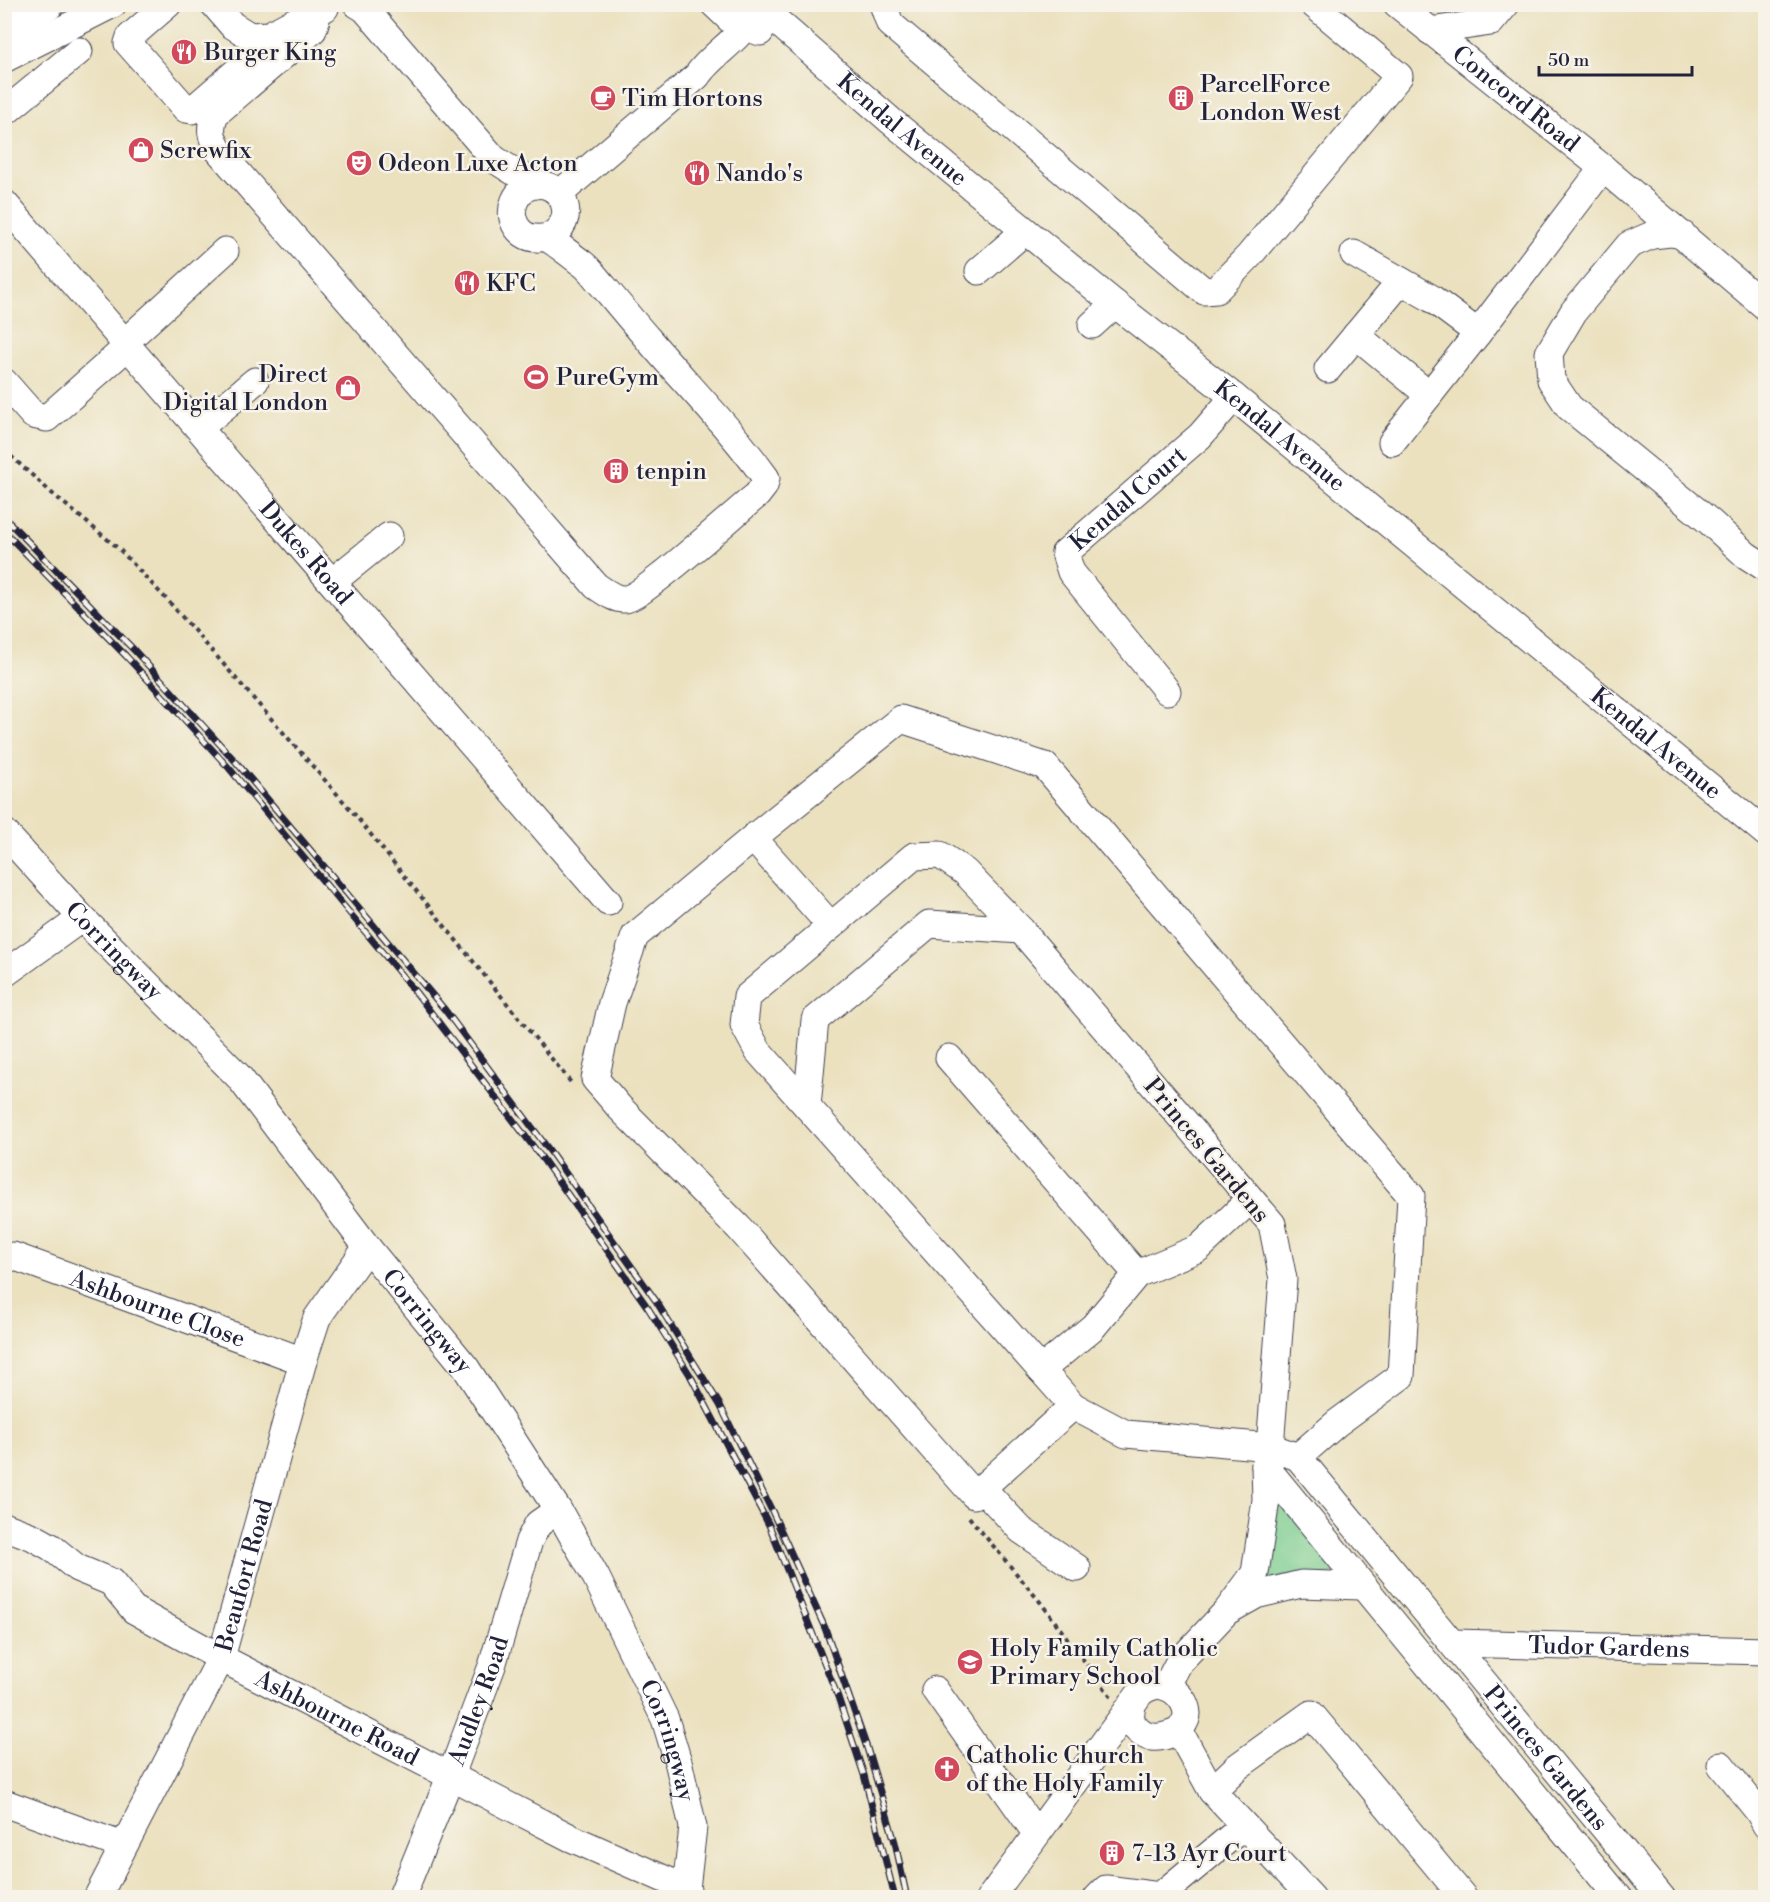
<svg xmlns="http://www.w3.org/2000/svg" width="1770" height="1902" font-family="'Libre Bodoni',serif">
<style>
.green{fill:#79cc8e;stroke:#4e7764;stroke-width:1.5}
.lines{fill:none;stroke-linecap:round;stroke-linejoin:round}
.minor-casing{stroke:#403f4f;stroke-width:29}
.highway-casing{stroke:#403f4f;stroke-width:35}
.path{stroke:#403f4f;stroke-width:4;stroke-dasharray:4.5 4.5;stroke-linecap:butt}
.minor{stroke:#fff;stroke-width:27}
.highway{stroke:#fff;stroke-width:33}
.rail-casing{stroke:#22223b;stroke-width:7}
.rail{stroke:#f7f3e8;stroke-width:4.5;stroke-dasharray:14;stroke-linecap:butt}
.labels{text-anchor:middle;stroke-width:5;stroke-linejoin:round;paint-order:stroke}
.poi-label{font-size:24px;fill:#22223b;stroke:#f7f3e8;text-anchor:start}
.street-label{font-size:24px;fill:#22223b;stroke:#f7f3e8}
</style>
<rect width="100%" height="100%" fill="#f7f3e8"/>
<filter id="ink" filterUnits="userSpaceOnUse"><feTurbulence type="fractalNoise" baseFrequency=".0167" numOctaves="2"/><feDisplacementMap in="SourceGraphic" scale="12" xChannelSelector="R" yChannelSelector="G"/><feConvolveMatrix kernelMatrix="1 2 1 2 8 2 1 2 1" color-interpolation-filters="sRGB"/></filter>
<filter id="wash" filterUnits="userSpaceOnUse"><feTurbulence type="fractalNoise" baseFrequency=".008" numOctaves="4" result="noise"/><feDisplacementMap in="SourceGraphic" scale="24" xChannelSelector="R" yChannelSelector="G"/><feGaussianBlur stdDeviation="1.35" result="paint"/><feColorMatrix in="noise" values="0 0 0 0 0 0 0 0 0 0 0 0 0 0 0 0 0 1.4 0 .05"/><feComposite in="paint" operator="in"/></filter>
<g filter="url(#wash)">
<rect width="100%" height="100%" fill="#ebe1bf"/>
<path class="green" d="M1282 1503 1341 1573 1265 1586 1276 1531 1277 1505Z"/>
</g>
<g filter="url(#ink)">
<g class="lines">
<defs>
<g id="minor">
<path d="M168 4 130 37 128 43 186 109 192 110 258 53 269 35"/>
<path d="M214 4 232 25 250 36 269 35 303 17 325 8"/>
<path d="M357 4 365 9 494 159 535 185"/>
<path d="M714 4 733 22 760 32"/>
<path id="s1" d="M757 4 891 121 1115 304 1234 397 1766 833"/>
<path d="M883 4 890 24 1204 291 1216 290 1249 256 1399 76 1313 4"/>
<path id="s2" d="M1397 4 1603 168 1766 307"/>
<path d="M318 12 313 30 215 114C209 129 211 137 219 151L596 586C604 591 615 600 625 599 642 598 737 511 757 495L764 486 766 478C731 429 687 385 648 339 633 322 619 305 604 287 597 280 591 270 583 264 576 259 551 239 545 238 542 237 539 239 536 238 527 238 519 232 515 224 508 209 516 191 530 186 562 176 583 222 546 238"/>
<path d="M1430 31 1491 22 1506 4"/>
<path d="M4 59 113 4"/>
<path d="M4 113 79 51"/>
<path d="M559 194 697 76C713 51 751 35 755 4"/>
<path id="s3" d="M4 203 608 902"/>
<path d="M1683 235 1670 233 1652 235 1629 245 1574 311 1549 353 1551 380 1569 407 1710 522 1746 555 1766 568"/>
<path d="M1354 254 1431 298 1478 333"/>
<path d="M979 271 1025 231"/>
<path d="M1092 325 1115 304"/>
<path d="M1356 335 1429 395"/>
<path d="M125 342 225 251"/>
<path d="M1328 369 1401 281"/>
<path d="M4 382 33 415 47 418 128 346"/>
<path d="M199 428 255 381"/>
<path d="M1392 442 1478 333 1603 168"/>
<path d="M332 582 389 536"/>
<path id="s4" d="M1167 691 1071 572 1065 553 1200 436 1234 397"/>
<path id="s5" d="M4 832 82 918 239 1077 367 1247 466 1368 558 1510 596 1577 665 1719 679 1765 693 1827 685 1898"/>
<path d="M753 838 831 926"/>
<path d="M4 974 82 918"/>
<path d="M949 1058 1137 1274 1093 1327 1041 1370"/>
<path d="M807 1106 815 1020 929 924 1021 930"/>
<path id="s6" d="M13 1256 303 1361"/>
<path d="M1137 1274 1199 1248 1250 1200"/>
<path d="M1073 1406 974 1495 739 1228 620 1108 595 1079 612 1003 635 936 753 838 901 719 1045 766 1411 1196 1401 1376 1337 1423 1298 1457"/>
<path d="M1265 1466 1619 1898"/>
<path d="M982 1488 1021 1530 1077 1568"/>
<path id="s7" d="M4 1526 33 1537 51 1547 77 1568 111 1582 134 1610 221 1658 571 1838 687 1889"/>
<path d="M1231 1609 1256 1595 1301 1584 1361 1586"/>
<path id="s8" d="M1453 1643 1766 1651"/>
<path id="s9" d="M1166 1687 1179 1662 1227 1611 1255 1573 1266 1500 1265 1466 1270 1447 1283 1279 1272 1224 1021 930 965 872 940 855 914 856 747 997 744 1025 758 1051 1073 1406 1126 1434 1270 1447 1298 1457 1662 1898"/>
<path d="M935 1690 1036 1833"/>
<path d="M1132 1704C1132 1708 1130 1714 1131 1718 1131 1722 1133 1724 1135 1727 1147 1742 1163 1738 1179 1731"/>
<path d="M1179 1731 1212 1791 1312 1898"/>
<path d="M1721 1765 1759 1812 1766 1825"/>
<path d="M1212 1791 1237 1767 1311 1714 1464 1898"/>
<path d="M4 1803 123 1846"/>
<path id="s10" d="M97 1898 221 1658 303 1361 317 1318 367 1247"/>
<path id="s11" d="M401 1898 451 1775 492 1666 529 1541 538 1524 558 1510"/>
<path d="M990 1898 1141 1692C1144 1690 1149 1687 1154 1686 1170 1683 1186 1698 1187 1714 1187 1721 1182 1726 1179 1731"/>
<path d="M1097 1898 1106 1889 1160 1896 1244 1826"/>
</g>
<path id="highway" d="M4 28 47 4"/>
</defs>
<use href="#minor" class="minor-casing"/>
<use href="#highway" class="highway-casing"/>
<g class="path">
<path d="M4 450 54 495 119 549 170 603 351 810 573 1085"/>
<path d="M969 1517 1041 1603 1111 1697"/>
</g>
<use href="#minor" class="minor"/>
<use href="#highway" class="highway"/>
<defs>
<g id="rail">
<path d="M4 517 134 650 236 762 445 1010 552 1154 656 1301 720 1405 772 1511 825 1628 867 1748 895 1842 907 1898"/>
<path d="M4 531 126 656 229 768 417 994 542 1158 648 1308 690 1375 769 1525 838 1697 864 1775 895 1898"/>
</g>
</defs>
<use href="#rail" class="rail-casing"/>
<use href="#rail" class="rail"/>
</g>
</g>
<defs>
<symbol id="restaurant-disc" viewBox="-11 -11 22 22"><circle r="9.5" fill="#d1495b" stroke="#f7f3e8"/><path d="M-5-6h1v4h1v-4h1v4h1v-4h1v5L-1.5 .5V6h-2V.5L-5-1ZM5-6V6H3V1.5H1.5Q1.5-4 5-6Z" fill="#fff"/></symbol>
<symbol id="cafe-disc" viewBox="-11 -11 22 22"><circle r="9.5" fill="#d1495b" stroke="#f7f3e8"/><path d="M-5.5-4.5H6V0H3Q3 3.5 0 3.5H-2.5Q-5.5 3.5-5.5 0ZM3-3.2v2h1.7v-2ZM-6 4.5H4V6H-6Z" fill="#fff"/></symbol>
<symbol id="building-disc" viewBox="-11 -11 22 22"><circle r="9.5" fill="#d1495b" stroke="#f7f3e8"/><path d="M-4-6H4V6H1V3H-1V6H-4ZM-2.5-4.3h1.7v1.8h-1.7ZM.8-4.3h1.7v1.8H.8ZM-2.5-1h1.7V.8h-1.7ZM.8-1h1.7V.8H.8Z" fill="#fff"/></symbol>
<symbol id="shop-disc" viewBox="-11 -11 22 22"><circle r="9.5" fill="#d1495b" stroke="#f7f3e8"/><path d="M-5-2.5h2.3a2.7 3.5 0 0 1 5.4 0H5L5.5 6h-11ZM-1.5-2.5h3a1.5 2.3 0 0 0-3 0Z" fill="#fff"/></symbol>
<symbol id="theatre-disc" viewBox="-11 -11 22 22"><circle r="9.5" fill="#d1495b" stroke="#f7f3e8"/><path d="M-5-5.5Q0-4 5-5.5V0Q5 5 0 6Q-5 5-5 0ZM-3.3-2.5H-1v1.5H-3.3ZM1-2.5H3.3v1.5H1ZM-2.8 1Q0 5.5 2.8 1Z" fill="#fff"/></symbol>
<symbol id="stadium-disc" viewBox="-11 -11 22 22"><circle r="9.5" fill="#d1495b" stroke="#f7f3e8"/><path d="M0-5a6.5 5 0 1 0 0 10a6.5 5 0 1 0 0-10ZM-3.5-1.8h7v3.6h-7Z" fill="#fff"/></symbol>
<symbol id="school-disc" viewBox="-11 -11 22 22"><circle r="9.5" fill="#d1495b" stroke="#f7f3e8"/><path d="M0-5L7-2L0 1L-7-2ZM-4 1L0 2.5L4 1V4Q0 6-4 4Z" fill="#fff"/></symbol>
<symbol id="church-disc" viewBox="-11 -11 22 22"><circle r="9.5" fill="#d1495b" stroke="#f7f3e8"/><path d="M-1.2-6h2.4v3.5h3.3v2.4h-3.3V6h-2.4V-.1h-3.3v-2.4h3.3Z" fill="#fff"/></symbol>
</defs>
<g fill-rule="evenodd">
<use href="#restaurant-disc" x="169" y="37" width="30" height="30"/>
<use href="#cafe-disc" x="588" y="83" width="30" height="30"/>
<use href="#building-disc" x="1166" y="83" width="30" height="30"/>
<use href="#shop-disc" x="126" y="135" width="30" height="30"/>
<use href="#theatre-disc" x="344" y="148" width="30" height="30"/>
<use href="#restaurant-disc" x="682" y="158" width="30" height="30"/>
<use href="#restaurant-disc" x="452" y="268" width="30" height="30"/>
<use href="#stadium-disc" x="521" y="362" width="30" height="30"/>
<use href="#shop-disc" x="333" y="373" width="30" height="30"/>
<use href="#building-disc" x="601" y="456" width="30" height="30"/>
<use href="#school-disc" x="955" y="1647" width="30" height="30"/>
<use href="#church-disc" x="932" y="1754" width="30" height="30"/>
<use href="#building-disc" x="1097" y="1838" width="30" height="30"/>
</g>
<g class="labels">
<g class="poi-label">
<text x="204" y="60">Burger King</text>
<text x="1200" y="92">ParcelForce<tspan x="1200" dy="28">London West</tspan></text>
<text x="622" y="106">Tim Hortons</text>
<text x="160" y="158">Screwfix</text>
<text x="378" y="171">Odeon Luxe Acton</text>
<text x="716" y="181">Nando's</text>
<text x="486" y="291">KFC</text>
<text x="328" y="382" text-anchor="end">Direct<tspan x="328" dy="28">Digital London</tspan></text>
<text x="556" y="385">PureGym</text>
<text x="636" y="479">tenpin</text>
<text x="990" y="1656">Holy Family Catholic<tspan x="990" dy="28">Primary School</tspan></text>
<text x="966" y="1763">Catholic Church<tspan x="966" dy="28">of the Holy Family</tspan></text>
<text x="1132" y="1861">7-13 Ayr Court</text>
</g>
<g class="street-label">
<text dy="8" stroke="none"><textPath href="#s2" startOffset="152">Concord Road</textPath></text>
<text dy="8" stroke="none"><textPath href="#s1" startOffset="192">Kendal Avenue</textPath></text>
<text dy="8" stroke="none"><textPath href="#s1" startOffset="678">Kendal Avenue</textPath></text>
<text dy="8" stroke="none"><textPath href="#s4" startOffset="256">Kendal Court</textPath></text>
<text dy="8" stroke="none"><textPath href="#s3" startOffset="462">Dukes Road</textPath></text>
<text dy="8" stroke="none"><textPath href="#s1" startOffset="1164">Kendal Avenue</textPath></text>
<text dy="8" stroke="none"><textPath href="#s5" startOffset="162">Corringway</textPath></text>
<text transform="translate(1207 1150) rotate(50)" y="8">Princes Gardens</text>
<text dy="8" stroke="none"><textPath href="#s6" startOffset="154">Ashbourne Close</textPath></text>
<text dy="8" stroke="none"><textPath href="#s5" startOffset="648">Corringway</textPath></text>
<text dy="8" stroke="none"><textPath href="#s10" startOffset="356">Beaufort Road</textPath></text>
<text dy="8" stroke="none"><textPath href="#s8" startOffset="156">Tudor Gardens</textPath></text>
<text dy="8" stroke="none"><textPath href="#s11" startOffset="212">Audley Road</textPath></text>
<text dy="8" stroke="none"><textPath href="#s7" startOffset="388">Ashbourne Road</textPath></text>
<text dy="8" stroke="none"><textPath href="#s5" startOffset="1134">Corringway</textPath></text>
<text dy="8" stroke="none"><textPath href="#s9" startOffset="2396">Princes Gardens</textPath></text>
</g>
</g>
<rect width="1770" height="1902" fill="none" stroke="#f7f3e8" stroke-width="24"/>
<path d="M1539 66v9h153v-9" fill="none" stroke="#22223b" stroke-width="3"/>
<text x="1548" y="66" font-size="18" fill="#22223b" stroke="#f7f3e8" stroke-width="4.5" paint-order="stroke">50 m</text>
</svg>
